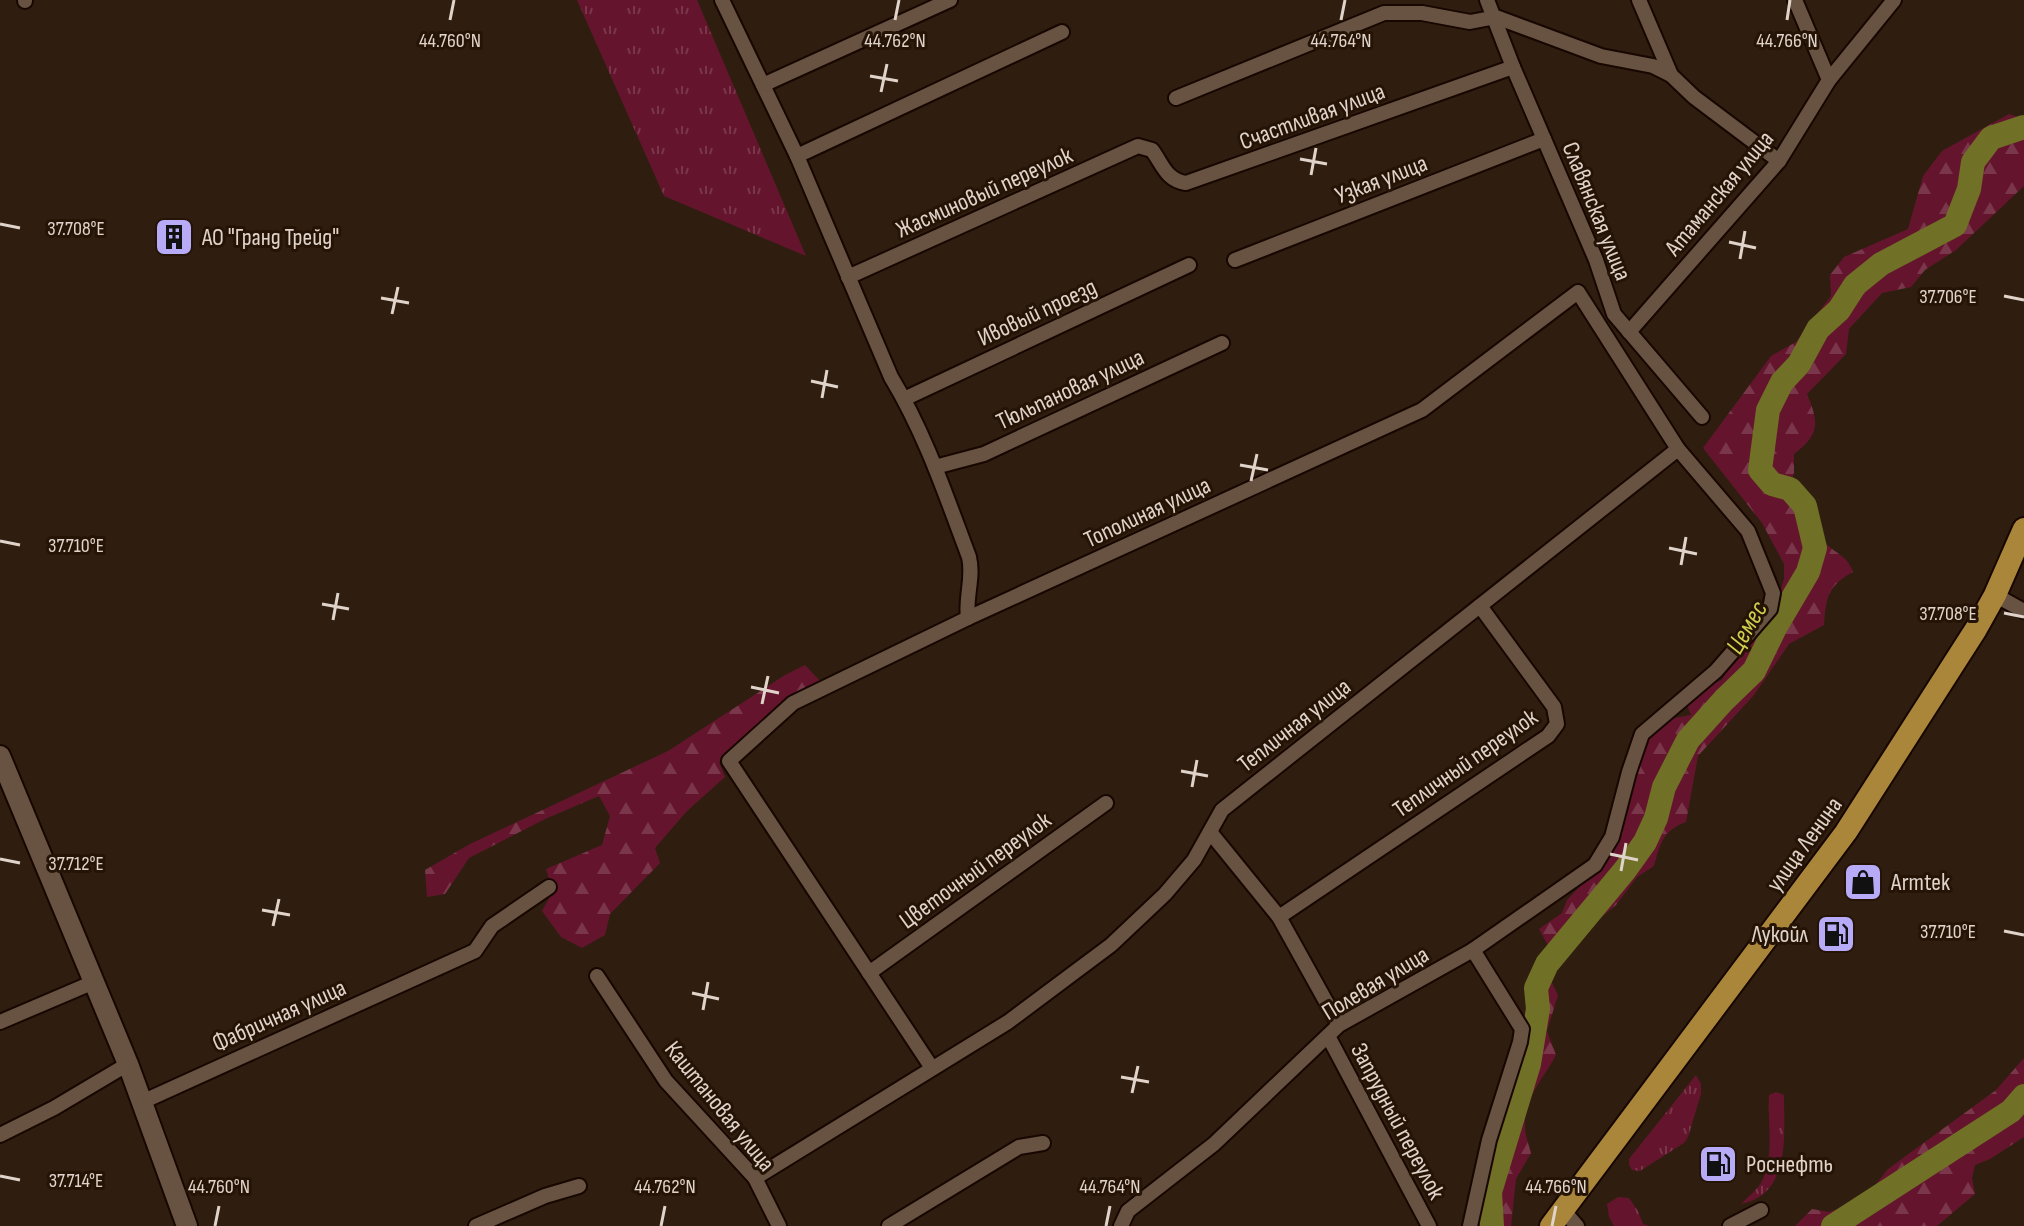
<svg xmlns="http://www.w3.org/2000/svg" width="2024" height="1226" font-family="'Sofia Sans Condensed',sans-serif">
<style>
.grass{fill:url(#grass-tufts)}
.forest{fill:url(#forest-firs)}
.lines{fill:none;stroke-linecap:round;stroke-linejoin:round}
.river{stroke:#707026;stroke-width:24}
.minor-casing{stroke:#170700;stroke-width:18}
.secondary-casing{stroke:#170700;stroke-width:24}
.trunk-casing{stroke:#170700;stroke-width:26}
.minor{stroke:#685343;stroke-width:14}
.secondary{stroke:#685343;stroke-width:20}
.trunk{stroke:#aa863a;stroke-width:22}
.ticks{fill:none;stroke:#e0d3ca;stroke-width:3}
.labels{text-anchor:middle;stroke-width:6;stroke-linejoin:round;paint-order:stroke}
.street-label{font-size:24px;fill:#e0d3ca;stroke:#251406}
.poi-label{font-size:24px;fill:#e0d3ca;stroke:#251406;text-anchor:start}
.water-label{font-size:26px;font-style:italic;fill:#cfd04e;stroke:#251406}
.ticks-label{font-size:20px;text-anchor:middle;fill:#e0d3ca;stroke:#251406;stroke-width:6;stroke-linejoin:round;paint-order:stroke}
</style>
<defs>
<pattern id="grass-tufts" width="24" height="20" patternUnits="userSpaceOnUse" patternTransform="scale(2)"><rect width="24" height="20" fill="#64152d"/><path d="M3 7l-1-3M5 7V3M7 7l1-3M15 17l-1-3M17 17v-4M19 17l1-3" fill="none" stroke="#7a364a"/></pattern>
<pattern id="forest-firs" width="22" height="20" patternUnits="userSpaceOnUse" patternTransform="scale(2)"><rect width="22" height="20" fill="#64152d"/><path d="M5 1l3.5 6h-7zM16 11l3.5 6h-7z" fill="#7a364a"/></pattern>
</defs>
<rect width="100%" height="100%" fill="#2f1d0f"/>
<g class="grass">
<path d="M577 0H697L806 256 664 196Z"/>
<path d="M1696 1075 1701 1084V1094L1688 1137 1684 1143 1640 1171 1632 1170 1629 1165V1159Z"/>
<path d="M1776 1092 1784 1095C1784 1136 1791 1194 1741 1204 1747 1198 1754 1192 1759 1186 1776 1161 1767 1122 1769 1095Z"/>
<path d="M1618 1197 1629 1198 1638 1211 1643 1224 1649 1226H1614L1609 1217 1607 1204Z"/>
</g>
<g class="forest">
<path d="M2009 114 2024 119V186L1956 250 1925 270 1911 287 1882 293 1849 329 1846 354 1807 394C1819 423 1820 434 1794 454V473L1786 494 1798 509 1815 517C1822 557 1844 546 1853 572 1828 586 1826 596 1824 625L1789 644 1754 695 1698 756 1686 822C1663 830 1660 844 1654 866L1637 877 1616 905 1587 929 1567 956 1550 949 1539 929 1562 913 1567 900 1583 883 1600 871 1613 847 1644 748 1655 726 1669 719 1691 715 1685 700 1704 687 1722 680 1739 648 1776 605 1784 579V564L1762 523 1703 448 1771 356 1796 342 1831 296 1830 275 1844 257 1908 229 1923 176 1942 151Z"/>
<path d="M805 665 821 682 782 707 719 762 725 777 687 811 655 848 660 863 610 914 605 935 582 948 561 937 542 911 553 891 546 869 602 845 610 816 599 796 545 819 469 858 445 894 427 897 425 870 470 844 668 751 785 675Z"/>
<path d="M1549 977 1558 995 1547 1031 1556 1055C1544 1078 1523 1099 1525 1127 1525 1135 1529 1145 1531 1153L1516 1179 1511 1226H1475L1525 1022C1526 996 1528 993 1549 977Z"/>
<path d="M2024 1058V1137L1990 1159 1975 1165 1972 1178 1975 1194 1937 1226H1795L1812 1209 1829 1212 1851 1204 1873 1188 1888 1169 1996 1090Z"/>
</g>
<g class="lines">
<g class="river">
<path d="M1492 1226 1490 1192 1529 1064 1538 1009 1536 988 1547 964 1625 870 1645 842 1656 818 1664 787 1688 740 1724 700 1754 671 1775 628 1808 572 1815 548 1805 506 1790 489 1772 484 1760 470 1768 410 1782 382 1799 364 1818 329 1839 310 1855 285 1881 264 1955 225 1969 189 1973 162 1991 138 2024 127"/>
<path d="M1833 1226 2011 1111 2024 1096"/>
</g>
<defs>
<g id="minor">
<path d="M25 0V1"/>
<path d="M722 0 797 156 891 377C925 433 946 496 969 557 974 578 965 597 968 618"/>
<path d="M1487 0 1513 67 1596 260 1614 314 1702 417"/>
<path d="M1639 0 1671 75 1694 97 1779 161"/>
<path d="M1795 0 1829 80"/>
<path d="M763 85 950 0"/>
<path d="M1176 98 1384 13H1422L1470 22 1496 17 1601 56 1653 66 1671 75"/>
<path d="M797 156 1062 32"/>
<path d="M1235 260 1544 139"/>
<path d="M848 277 1138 146 1152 150C1163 165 1166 180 1186 183L1513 67"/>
<path d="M1629 332 1779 161 1829 80 1894 0"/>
<path d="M904 399 1189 265"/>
<path d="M935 467 984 454 1222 343"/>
<path d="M1995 595 2024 611"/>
<path d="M1210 832 1279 917 1339 1025"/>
<path d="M1279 917 1548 736 1557 724 1554 707 1480 606"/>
<path d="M869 973 1106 803"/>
<path d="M597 976 666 1081 755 1178 779 1226"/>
<path d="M0 1022 94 982"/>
<path d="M1328 1036 1429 1226"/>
<path d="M932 1068 729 761 793 703 968 618 1422 410 1578 292 1678 449 1748 531 1773 593 1770 609 1716 671 1642 734 1629 772 1612 837 1595 865 1473 950 1339 1025 1214 1144 1128 1211 1121 1226"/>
<path d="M142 1102 475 951 492 926 549 887"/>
<path d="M0 1135 54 1108 128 1064"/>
<path d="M755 1178 1008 1022 1111 945 1165 894 1194 860 1222 810 1678 449"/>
<path d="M1563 1210 1577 1226"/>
<path d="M476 1226 545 1196 579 1186"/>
<path d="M889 1226 1019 1147 1043 1143"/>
<path d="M1470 1226 1489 1140 1520 1042 1522 1029 1473 950"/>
<path d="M1730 1226 1761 1210"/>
</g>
<path id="secondary" d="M0 756 128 1064 187 1226"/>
<path id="trunk" d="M1551 1226 1846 832 1976 629 1995 595 2024 529"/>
</defs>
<use href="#minor" class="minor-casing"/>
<use href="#secondary" class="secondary-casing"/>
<use href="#trunk" class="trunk-casing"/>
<use href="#minor" class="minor"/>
<use href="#secondary" class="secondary"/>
<use href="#trunk" class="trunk"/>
</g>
<path class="ticks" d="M450 20 454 0M895 20 899 0M1341 20 1345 0M1787 20 1790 0M870 76 898 81M881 92 887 64M1300 159 1327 164M1311 175 1316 148M0 224 20 228M1729 242 1756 248M1740 259 1745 231M2004 296 2024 300M381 298 409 303M392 314 398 287M811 381 838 387M822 398 827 370M1240 465 1268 470M1251 481 1257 454M0 541 20 545M1669 548 1697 554M1681 565 1686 537M322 604 349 609M2004 613 2024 617M333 620 338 593M751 687 779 693M762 704 768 676M1181 771 1208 776M1192 787 1197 760M1610 854 1638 860M0 859 20 863M1621 871 1626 843M262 910 290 915M273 926 279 899M2004 931 2024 935M692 993 719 999M703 1010 708 982M1121 1077 1149 1082M1132 1093 1138 1066M0 1176 20 1180M215 1226 219 1206M661 1226 665 1206M1106 1226 1110 1206M1552 1226 1556 1206"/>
<defs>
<symbol id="building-square" viewBox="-11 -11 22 22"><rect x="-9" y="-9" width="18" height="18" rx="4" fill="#b7abf8" stroke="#251406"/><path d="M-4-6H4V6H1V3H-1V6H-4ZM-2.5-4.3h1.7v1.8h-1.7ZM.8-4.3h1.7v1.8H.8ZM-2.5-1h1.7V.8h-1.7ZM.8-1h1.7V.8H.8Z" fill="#111"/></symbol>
<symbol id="shop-square" viewBox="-11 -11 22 22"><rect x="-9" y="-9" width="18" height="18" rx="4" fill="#b7abf8" stroke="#251406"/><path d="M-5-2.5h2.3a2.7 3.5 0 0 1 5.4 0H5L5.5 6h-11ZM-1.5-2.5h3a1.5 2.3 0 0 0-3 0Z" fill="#111"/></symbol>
<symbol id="fuel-square" viewBox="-11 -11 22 22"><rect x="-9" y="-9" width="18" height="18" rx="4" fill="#b7abf8" stroke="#251406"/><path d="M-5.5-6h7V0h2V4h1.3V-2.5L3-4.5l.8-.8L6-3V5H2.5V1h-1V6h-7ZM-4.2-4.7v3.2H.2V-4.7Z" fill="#111"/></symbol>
</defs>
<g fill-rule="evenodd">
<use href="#building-square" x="152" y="215" width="44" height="44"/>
<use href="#shop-square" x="1841" y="860" width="44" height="44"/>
<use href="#fuel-square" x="1814" y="912" width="44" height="44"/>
<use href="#fuel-square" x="1696" y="1142" width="44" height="44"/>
</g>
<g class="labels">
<g class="street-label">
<text transform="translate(1312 116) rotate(-20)" y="8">Счастливая улица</text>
<text transform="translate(1381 179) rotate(-21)" y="8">Узкая улица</text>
<text transform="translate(984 192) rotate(-24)" y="8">Жасминовый переулок</text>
<text transform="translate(1719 193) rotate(-50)" y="8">Атаманская улица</text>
<text transform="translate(1597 211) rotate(68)" y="8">Славянская улица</text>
<text transform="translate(1037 312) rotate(-25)" y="8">Ивовый проезд</text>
<text transform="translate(1070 389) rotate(-25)" y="8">Тюльпановая улица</text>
<text transform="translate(1147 512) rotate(-25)" y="8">Тополиная улица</text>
<text transform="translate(1294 725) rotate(-38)" y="8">Тепличная улица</text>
<text transform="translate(1465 763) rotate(-35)" y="8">Тепличный переулок</text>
<text transform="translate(1804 844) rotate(-54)" y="8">улица Ленина</text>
<text transform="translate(975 870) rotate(-36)" y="8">Цветочный переулок</text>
<text transform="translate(1375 983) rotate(-31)" y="8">Полевая улица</text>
<text transform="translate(279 1015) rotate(-24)" y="8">Фабричная улица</text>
<text transform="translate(720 1106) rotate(51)" y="8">Каштановая улица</text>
<text transform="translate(1398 1121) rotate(62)" y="8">Запрудный переулок</text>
</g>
<g class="poi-label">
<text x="202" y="245">АО "Гранд Трейд"</text>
<text x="1891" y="890">Armtek</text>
<text x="1808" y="942" text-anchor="end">Лукойл</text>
<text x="1746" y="1172">Роснефть</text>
</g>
<g class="water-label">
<text transform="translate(1746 627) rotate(-60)" y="9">Цемес</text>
</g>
</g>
<g class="ticks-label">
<text x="450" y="47">44.760°N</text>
<text x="895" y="47">44.762°N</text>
<text x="1341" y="47">44.764°N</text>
<text x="1787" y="47">44.766°N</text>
<text x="76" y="235">37.708°E</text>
<text x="1948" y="303">37.706°E</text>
<text x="76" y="552">37.710°E</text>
<text x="1948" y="620">37.708°E</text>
<text x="76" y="870">37.712°E</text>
<text x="1948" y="938">37.710°E</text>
<text x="76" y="1187">37.714°E</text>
<text x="219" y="1193">44.760°N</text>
<text x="665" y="1193">44.762°N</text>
<text x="1110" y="1193">44.764°N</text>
<text x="1556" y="1193">44.766°N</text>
</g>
</svg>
